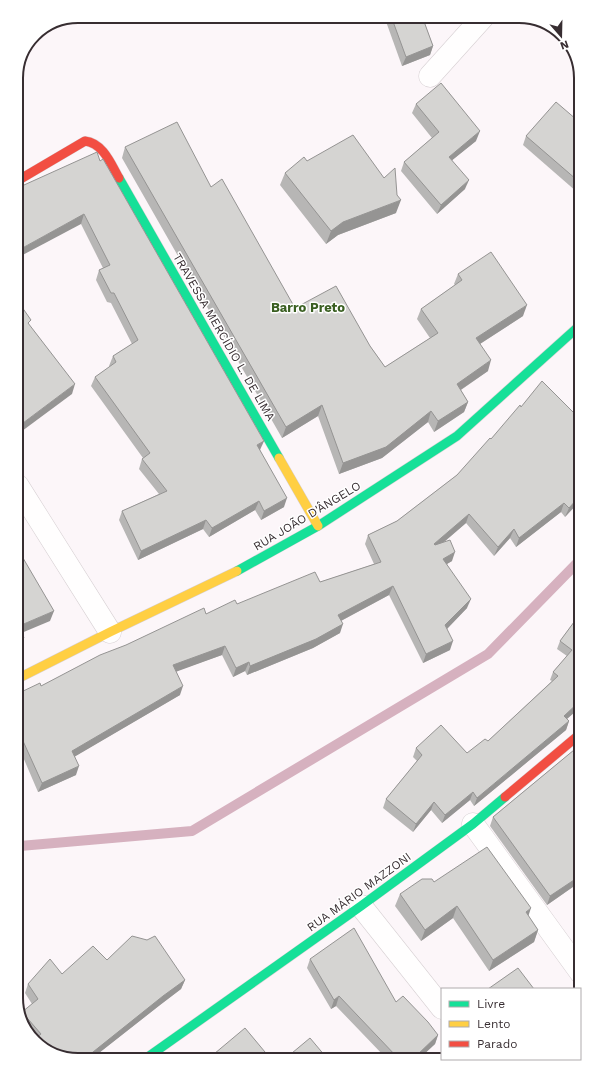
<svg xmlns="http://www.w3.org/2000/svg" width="597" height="1076" font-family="'Work Sans',sans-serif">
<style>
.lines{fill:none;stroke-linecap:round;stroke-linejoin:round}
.stream{stroke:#d6b1bf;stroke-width:10}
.street-casing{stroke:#d7d0d3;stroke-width:23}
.fast-casing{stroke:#d7d0d3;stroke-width:10}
.slow-casing{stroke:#d7d0d3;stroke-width:10}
.jam-casing{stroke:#d7d0d3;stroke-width:10}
.street{stroke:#fffefe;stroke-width:22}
.fast{stroke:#16e098;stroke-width:9}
.slow{stroke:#ffcf43;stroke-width:9}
.jam{stroke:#f24e42;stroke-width:9}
.wall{fill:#b7b6b5}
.shaded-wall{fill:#959493}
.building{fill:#d5d4d2;stroke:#959493}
.labels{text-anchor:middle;stroke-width:3;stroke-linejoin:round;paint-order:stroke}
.street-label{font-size:12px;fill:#372d31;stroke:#fff}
.neighbourhood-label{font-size:13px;font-weight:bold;fill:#3a5f21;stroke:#fff}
.rim{fill:none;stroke:#372d31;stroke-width:2}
</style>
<rect width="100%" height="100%" fill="#fcf6f9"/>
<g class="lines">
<path class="stream" d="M20 846 192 831 488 654 579 561"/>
<defs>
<g id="street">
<path d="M430 76 484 16"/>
<path d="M18 486 110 632"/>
<path d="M473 824 581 973"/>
<path d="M361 906 442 1008"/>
</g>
<g id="fast">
<path d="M119 178 279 458"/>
<path d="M237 571 318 526 457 436 578 327"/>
<path d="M145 1059 361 906 473 824 505 797"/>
</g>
<g id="slow">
<path d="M279 458 318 526"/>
<path d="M19 678 110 632 237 571"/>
</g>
<g id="jam">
<path d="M17 181 85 141C103 143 111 164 119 178"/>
<path d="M505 797 580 734"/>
</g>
</defs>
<use href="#street" class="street-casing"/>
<use href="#fast" class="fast-casing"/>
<use href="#slow" class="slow-casing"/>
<use href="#jam" class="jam-casing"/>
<use href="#street" class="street"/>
<use href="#fast" class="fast"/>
<use href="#slow" class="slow"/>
<use href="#jam" class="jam"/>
</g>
<g class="wall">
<path d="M365 16H382L367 22Z"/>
<path d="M384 16H422L433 46 430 55 402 66Z"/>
<path d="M416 104 476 141 452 160 465 189 437 214 401 171 404 162 432 138 412 113Z"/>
<path d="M577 120V192L523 145 526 136Z"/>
<path d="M125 147 211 187 295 308 370 346 385 367 430 338 417 319 421 309 455 285 454 284 458 274 523 316 480 344 488 371 461 390 468 402 464 412 434 432 428 422 382 458 339 474 318 416 282 438 122 158Z"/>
<path d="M100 161 260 450 284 507 261 520 255 510 209 537 203 529 138 560 119 520 122 511 159 494 139 469 142 459 143 458 91 386 95 377 110 367 109 366 113 356 132 344 111 303 107 302 96 280 99 270 103 268 81 224 24 185Z"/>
<path d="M307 161 396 213 338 235 326 244 280 185 285 173Z"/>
<path d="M521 407 578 417V503L565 517 561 512 516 547 510 538 494 556 466 523 443 543 452 561 447 564 467 608 447 629 450 650 423 663 389 595 341 621 340 633 313 648 247 675 245 671 233 677 222 655 176 671 180 695 75 756 76 775 38 792 20 750 41 686 206 614 237 604 320 582 374 564 365 544 368 535 397 521 457 475 491 439Z"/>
<path d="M577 618 576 711 567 719 569 721 566 730 474 806 470 800 442 823 431 810 413 832 383 808 386 799 417 761 413 757 416 748 467 753 488 741 552 681 550 680 553 672 567 656 557 649 560 641Z"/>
<path d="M580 745V882L547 905 490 826 493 817Z"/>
<path d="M434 882 528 916 538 930 534 942 489 971 453 918 421 941 395 906 400 894Z"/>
<path d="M310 959 396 1002 438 1035 435 1044 422 1056 385 1057 336 1006 331 1009 307 968Z"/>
<path d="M107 960 185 980 181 989 160 1005 90 1060H74L43 1049 21 1022V1016L22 1012 32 1004 25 993 28 984Z"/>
</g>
<g class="shaded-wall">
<path d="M369 16H382L367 22Z"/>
<path d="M433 46 430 55 402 66 406 57Z"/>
<path d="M480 131 476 141 445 166 449 157Z"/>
<path d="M469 180 465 189 437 214 441 205Z"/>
<path d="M401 200 396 213 338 235 326 244 331 231 343 222Z"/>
<path d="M84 214 81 224 17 258V251Z"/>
<path d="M527 305 523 316 472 349 476 338Z"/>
<path d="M491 360 488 371 453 395 457 384Z"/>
<path d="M75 384 72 394 18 434V430L19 426Z"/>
<path d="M468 402 464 412 434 432 438 421Z"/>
<path d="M322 405 318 416 282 438 286 427Z"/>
<path d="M431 411 428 422 382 458 339 474 343 463Z"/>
<path d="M264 441 260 450 253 454 257 445Z"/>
<path d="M287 498 284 507 261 520 264 511Z"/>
<path d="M578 498V503L565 517 569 508Z"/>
<path d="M259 501 255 510 209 537 212 528Z"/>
<path d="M564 503 561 512 516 547 519 538Z"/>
<path d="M469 514 466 523 431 553 434 544Z"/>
<path d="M206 520 203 529 138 560 141 551Z"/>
<path d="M514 529 510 538 494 556 498 547Z"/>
<path d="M455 552 452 561 440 568 443 559Z"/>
<path d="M393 586 389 595 335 624 338 615Z"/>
<path d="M471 599 467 608 442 634 445 625Z"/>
<path d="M54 611 50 621 19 634V626Z"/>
<path d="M343 624 340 633 313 648 247 675 250 666Z"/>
<path d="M24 638 20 647 19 648V641Z"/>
<path d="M453 641 450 650 423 663 426 654Z"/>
<path d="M225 646 222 655 170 674 173 665Z"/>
<path d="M249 662 245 671 233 677 236 668Z"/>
<path d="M183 686 180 695 69 760 72 751Z"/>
<path d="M579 702V706L576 711 561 724 564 716Z"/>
<path d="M569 721 566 730 474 806 477 798Z"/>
<path d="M23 741 20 750H19V743Z"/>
<path d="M79 766 76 775 38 792 42 783Z"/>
<path d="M473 792 470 800 442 823 445 815Z"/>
<path d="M434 802 431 810 413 832 416 824Z"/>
<path d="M580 876V882L547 905 550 896Z"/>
<path d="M457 906 453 918 421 941 425 930Z"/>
<path d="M531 908 527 920 526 912Z"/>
<path d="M538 930 534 942 489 971 493 960Z"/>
<path d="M185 980 181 989 160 1005 90 1060H82L163 996Z"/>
<path d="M339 996 336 1006 331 1009 334 1000Z"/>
<path d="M438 1035 435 1044 422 1056H416Z"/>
</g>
<g class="building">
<path d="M391 16H422L433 46 406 57Z"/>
<path d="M441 83 480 131 449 157 469 180 441 205 404 162 439 132 416 104Z"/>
<path d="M556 102 577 120V180L526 136Z"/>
<path d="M177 122 211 187 222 179 295 308 336 286 370 346 385 367 438 333 421 309 462 280 458 274 491 252 527 305 476 338 491 360 457 384 468 402 438 421 431 411 386 447 343 463 322 405 286 427 125 147Z"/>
<path d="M353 135 384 178 395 168 397 195 401 200 343 222 331 231 285 173 304 157 307 161Z"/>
<path d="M97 152 100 161 103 159 264 441 257 445 287 498 264 511 259 501 212 528 206 520 141 551 122 511 167 491 142 459 150 453 95 377 116 362 113 356 138 340 114 293H111L99 270 110 265 84 214 17 251V187L22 184 24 185Z"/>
<path d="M17 300 31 320 28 323 75 384 19 426 18 425Z"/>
<path d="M542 381 578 417V498L569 508 564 503 519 538 514 529 498 547 469 514 434 544 435 545 450 540 455 552 443 559 471 599 445 625 453 641 426 654 393 586 338 615 343 624 316 639 250 666 249 662 236 668 225 646 173 665 183 686 72 751 79 766 42 783 23 741 19 743V693L40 683 41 686 100 655 126 645 204 608 206 614 235 600 237 604 315 572 320 582 381 562 368 535 397 521 457 475 490 438 491 439 520 405 521 407Z"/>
<path d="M23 558 54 611 19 626V561Z"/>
<path d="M577 618 579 620V702L564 716 569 721 477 798 473 792 445 815 434 802 416 824 386 799 422 755 416 748 441 725 467 753 485 739 488 741 558 676 553 672 572 650 560 641Z"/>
<path d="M19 628 24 638 19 641Z"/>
<path d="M580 745V876L550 896 493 817Z"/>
<path d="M487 847 531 908 526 912 538 930 493 960 457 906 425 930 400 894 422 879H432L434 882Z"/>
<path d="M354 928 396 1002 403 996 428 1022 438 1035 416 1056 397 1057 339 996 334 1000 310 959Z"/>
<path d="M132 936 147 940 155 936 185 980 163 996 83 1060H74L43 1049 35 1039 41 1034 22 1012 38 999 28 984 50 959 62 974 93 946 107 960Z"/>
<path d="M518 968 534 989H488Z"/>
<path d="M245 1028 270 1058 208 1059Z"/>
<path d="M310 1038 326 1057 286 1058Z"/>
<path d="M191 1054 194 1059H184Z"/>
</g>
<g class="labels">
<g class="street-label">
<text transform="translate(224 337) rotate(60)" y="4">TRAVESSA MERCÍDIO L. DE LIMA</text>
<text transform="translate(307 516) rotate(-31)" y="4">RUA JOÃO D'ÂNGELO</text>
<text transform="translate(359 892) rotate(-36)" y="4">RUA MÁRIO MAZZONI</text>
</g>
<g class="neighbourhood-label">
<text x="308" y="312">Barro Preto</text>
</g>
</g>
<path d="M0 0H597V1076H0ZM78 23H519A55 55 0 0 1 574 78V998A55 55 0 0 1 519 1053H78A55 55 0 0 1 23 998V78A55 55 0 0 1 78 23Z" fill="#fff" fill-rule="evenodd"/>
<path class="rim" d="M78 23H519A55 55 0 0 1 574 78V998A55 55 0 0 1 519 1053H78A55 55 0 0 1 23 998V78A55 55 0 0 1 78 23Z"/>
<rect x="441" y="988" width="140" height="72" fill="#ffffff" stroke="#afabad"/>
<rect x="449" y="1001" width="20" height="6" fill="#16e098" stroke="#afabad"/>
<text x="477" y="1008" font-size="12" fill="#372d31">Livre</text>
<rect x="449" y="1021" width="20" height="6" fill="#ffcf43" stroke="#afabad"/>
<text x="477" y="1028" font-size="12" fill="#372d31">Lento</text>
<rect x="449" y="1041" width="20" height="6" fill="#f24e42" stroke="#afabad"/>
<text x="477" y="1048" font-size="12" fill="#372d31">Parado</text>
<g transform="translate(561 36) rotate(160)" stroke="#ffffff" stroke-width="3" paint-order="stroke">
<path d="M0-3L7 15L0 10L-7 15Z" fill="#372d31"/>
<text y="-6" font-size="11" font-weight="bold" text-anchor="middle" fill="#372d31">N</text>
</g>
</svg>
